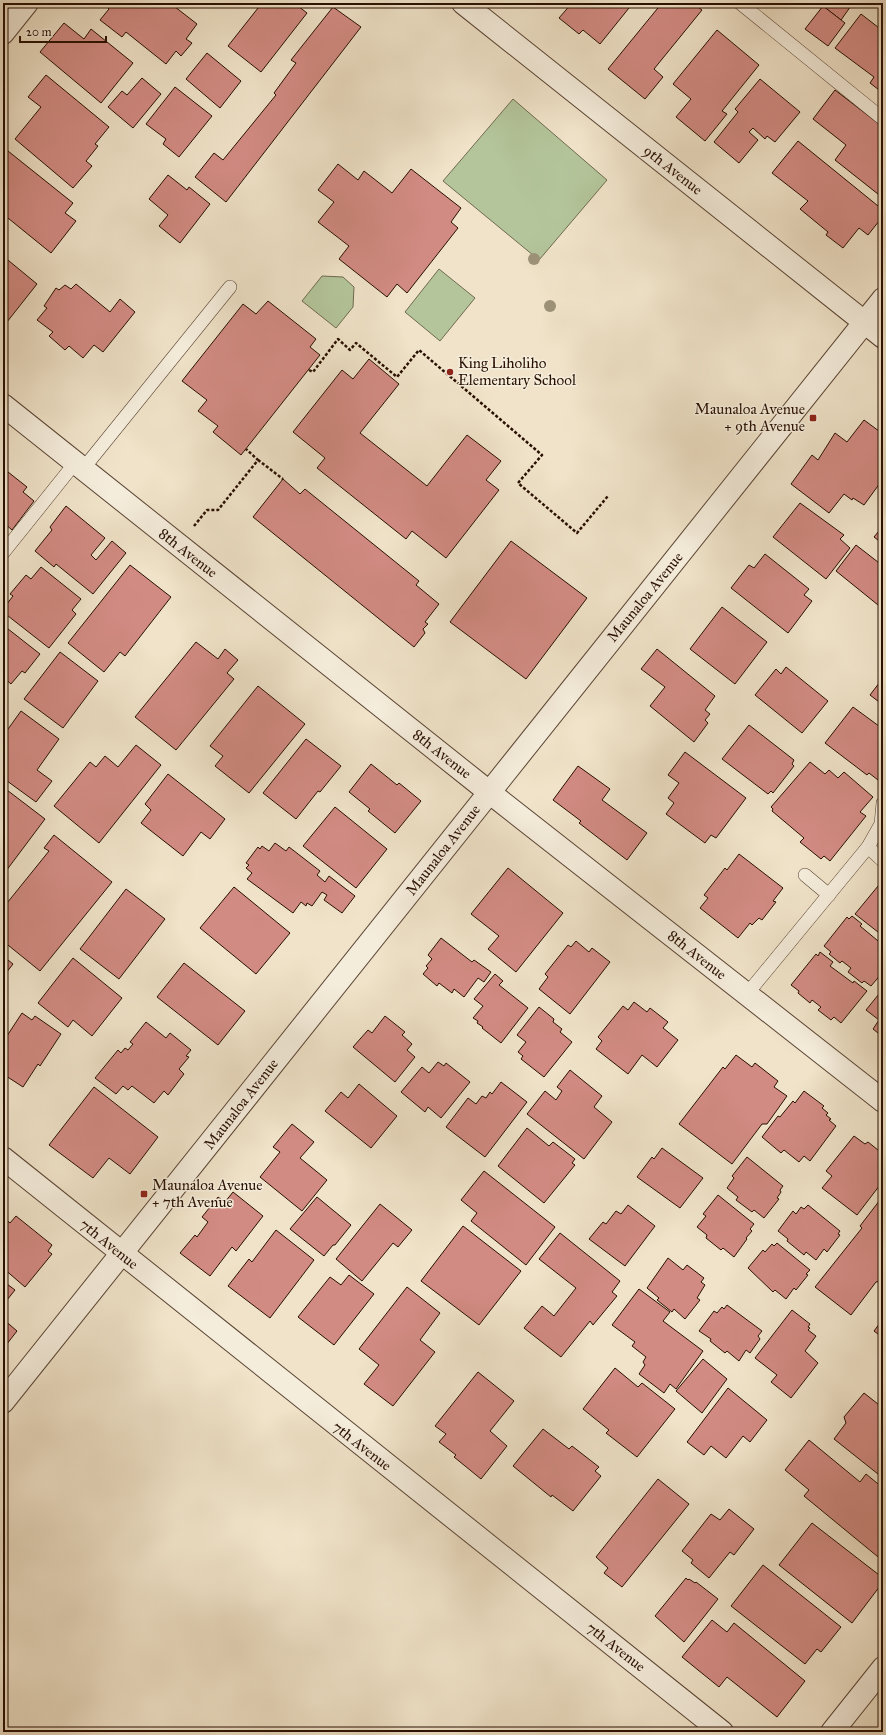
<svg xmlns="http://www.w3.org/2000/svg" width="886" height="1735" font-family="'IM FELL Great Primer',serif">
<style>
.green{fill:#b4c59b;stroke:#6e6a4e}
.building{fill:#d28b83;stroke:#280f01}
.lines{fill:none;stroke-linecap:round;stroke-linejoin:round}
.service-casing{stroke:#5a4433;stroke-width:14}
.minor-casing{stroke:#5a4433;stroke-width:24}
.path{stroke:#280f01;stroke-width:2.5;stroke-dasharray:3 2;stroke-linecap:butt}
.service{stroke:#f5eddc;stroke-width:13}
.minor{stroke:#f5eddc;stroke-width:22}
.tree{fill:#9d9279}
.poi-dot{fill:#8f2418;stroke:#f5eddc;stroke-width:1.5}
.labels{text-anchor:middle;stroke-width:3;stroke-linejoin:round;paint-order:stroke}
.street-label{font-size:15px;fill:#280f01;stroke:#f5eddc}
.poi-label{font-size:15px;fill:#280f01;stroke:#f5eddc;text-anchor:start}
</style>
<rect width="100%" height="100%" fill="#f0e3c9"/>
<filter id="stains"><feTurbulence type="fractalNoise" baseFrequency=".005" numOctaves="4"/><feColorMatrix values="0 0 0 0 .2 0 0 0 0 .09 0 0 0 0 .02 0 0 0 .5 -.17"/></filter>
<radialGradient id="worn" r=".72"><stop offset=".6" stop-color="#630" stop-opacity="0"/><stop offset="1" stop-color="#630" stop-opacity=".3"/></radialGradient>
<g class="green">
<path d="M513 99 607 180 539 260 443 181Z"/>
<path d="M439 269 475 298 440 341 405 312Z"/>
<path d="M322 276 343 277 354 287 353 307 336 328 302 301Z"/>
</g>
<g class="building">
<path d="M103 3H170L197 24 186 39 192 43 181 56 176 51 166 64 126 32 122 37 100 20 109 9Z"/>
<path d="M262 3H294L307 13 261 72 228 46Z"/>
<path d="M572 3H633L600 44 583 30 579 34 559 18Z"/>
<path d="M662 3H693L702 10 654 69 663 77 645 99 608 69Z"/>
<path d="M825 3H853L841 20 823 6Z"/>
<path d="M823 6 845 23 828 46 805 29Z"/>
<path d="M333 7 361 27 226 202 195 177 214 153 223 160 276 95 274 93 296 63 291 60Z"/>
<path d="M861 14 883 31V93L870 83 874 77 835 48Z"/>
<path d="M64 23 84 39 91 29 133 63 101 103 40 52Z"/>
<path d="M717 30 759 65 722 111 727 114 705 141 676 117 691 99 673 84Z"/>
<path d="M207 53 241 81 220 108 186 79Z"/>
<path d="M46 75 109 127 95 144 98 146 86 161 92 166 73 188 15 139 41 107 28 97Z"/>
<path d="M142 78 161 94 133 128 108 107 122 91 127 95Z"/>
<path d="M760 79 800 112 775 142 767 136 765 139 753 128 749 132 758 140 739 163 714 142 738 112 735 109Z"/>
<path d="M175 87 212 116 179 157 163 144 166 139 146 124Z"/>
<path d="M835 90 883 127V198L835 160 846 145 813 119Z"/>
<path d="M798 141 883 210V216L868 235 859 228 843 248 826 235 828 232 800 209 808 201 772 173Z"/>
<path d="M3 147 73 203 65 213 76 221 51 253 3 214Z"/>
<path d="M338 164 358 180 364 171 392 193 411 169 461 208 451 222 458 228 407 293 397 284 387 297 339 259 349 246 318 222 334 202 318 190Z"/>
<path d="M168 175 187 190 189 187 210 204 180 243 159 226 168 215 149 199Z"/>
<path d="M3 256 37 284 3 327Z"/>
<path d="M76 284 110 312 120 299 135 312 103 352 94 345 83 358 69 346 65 350 49 336 53 332 37 320 47 308 44 306 56 288 59 290 65 285 71 289Z"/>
<path d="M268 301 316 339 310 347 320 355 241 455 213 432 218 426 198 411 207 400 182 381 243 304 256 314Z"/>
<path d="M369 359 399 384 360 433 427 486 467 435 501 461 486 480 499 490 446 558 412 531 406 539 317 468 325 458 293 432 342 370 353 379Z"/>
<path d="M864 420 883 434V479L864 505 853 498 852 500 844 494 829 513 791 484 812 455 818 460 835 433 847 442Z"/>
<path d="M3 468 27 487 23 492 34 501 12 530 4 523 3 524Z"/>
<path d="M283 479 300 494 305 489 419 581 416 585 439 604 425 622 428 624 423 629 425 633 414 647 253 517Z"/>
<path d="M800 503 844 535 840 539 850 548 826 579 773 537Z"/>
<path d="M66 506 105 538 91 555 96 560 112 541 126 553 93 594 56 564 54 567 35 551 52 530 50 527Z"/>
<path d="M883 526V544L874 537Z"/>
<path d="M511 541 587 598 526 679 450 622Z"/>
<path d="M856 545 883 566V609L836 571Z"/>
<path d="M765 554 809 589 804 595 812 601 788 633 731 588 749 565 754 568Z"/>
<path d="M130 565 171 597 125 656 120 652 104 672 68 643Z"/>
<path d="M41 567 81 599 72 610 76 614 49 648 3 612V609L13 596 10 594 26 575 31 579Z"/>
<path d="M722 607 767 642 735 684 690 649Z"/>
<path d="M3 625 40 654 25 673 22 671 11 684 3 677Z"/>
<path d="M196 642 218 659 225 649 238 660 227 673 234 679 176 750 135 717Z"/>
<path d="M657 649 715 696 705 710 710 714 705 720 708 723 694 742 650 706 665 687 641 669Z"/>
<path d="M60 652 98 681 63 728 24 699Z"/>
<path d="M786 667 828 701 802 733 755 695 776 669 781 674Z"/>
<path d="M883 678V705L870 695Z"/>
<path d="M258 686 305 724 249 793 215 766 223 756 210 746Z"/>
<path d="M853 707 883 729V773L878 780 869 773 867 775 825 743Z"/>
<path d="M21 711 59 739 37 770 52 781 36 802 3 778V736Z"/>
<path d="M749 725 794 760 792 764 794 766 773 793 771 791 768 794 722 759Z"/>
<path d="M306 739 341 766 320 792 318 791 296 819 263 793Z"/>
<path d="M136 745 161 765 99 843 54 806 90 762 96 767 105 756 118 767Z"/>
<path d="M685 752 746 798 716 838 711 835 705 843 666 814 674 803 668 798 679 783 668 775Z"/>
<path d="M810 762 825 774 829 770 838 778 844 772 873 797 860 812 866 816 830 861 824 856 821 859 800 842 804 838 772 811 773 809 771 807Z"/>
<path d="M371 764 397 785 399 783 421 801 395 833 368 811 370 809 349 792Z"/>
<path d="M578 766 610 789 602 800 647 833 627 860 579 823 581 821 553 800Z"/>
<path d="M168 774 225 819 210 839 201 832 183 856 141 823 151 810 145 804Z"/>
<path d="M3 787 45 819 6 871 3 869Z"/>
<path d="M335 807 387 849 356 888 303 846Z"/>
<path d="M54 835 112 882 40 971 3 941V908L49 851 44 848Z"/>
<path d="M275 843 286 851 289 847 320 871 317 875 325 882 329 876 355 896 342 913 324 900 327 895 322 892 312 906 307 903 306 906 301 902 293 913 247 879 252 873 246 868 249 865 246 863 258 847 260 849 262 846 269 851Z"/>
<path d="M739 854 783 888 773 901 776 902 762 920 759 918 752 925 750 923 738 938 700 908 708 898 704 895 725 868 727 870Z"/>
<path d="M508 868 563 913 516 972 488 949 499 936 471 914Z"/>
<path d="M883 880V936L855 914Z"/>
<path d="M234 887 290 933 256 974 200 928Z"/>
<path d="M126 889 165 919 119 979 80 949Z"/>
<path d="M852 916 862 924 860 926 883 945V972L871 986 864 981 862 983 848 972 851 968 842 961 840 963 829 954 831 952 824 946 847 917 849 919Z"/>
<path d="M441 938 472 962 474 960 491 972 484 982 478 978 464 997 454 989 452 993 439 983 437 986 423 974 428 968 426 966 432 959 428 955Z"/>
<path d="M576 941 589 952 592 948 610 962 570 1014 539 989 548 977 545 974 568 945 571 947Z"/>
<path d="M820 952 833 962 830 966 853 983 854 981 867 991 841 1023 834 1017 831 1020 818 1010 821 1007 812 1000 810 1003 798 993 799 991 791 985 816 954 818 956Z"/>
<path d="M3 956 13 964 3 977Z"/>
<path d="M73 958 122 998 92 1036 73 1020 68 1027 38 1003Z"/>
<path d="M184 963 245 1011 218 1045 157 997Z"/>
<path d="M495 974 503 981 499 985 528 1008 501 1043 482 1028 483 1027 477 1023 478 1021 473 1018 483 1006 474 999Z"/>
<path d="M883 989V1037L873 1029 879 1020 866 1010Z"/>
<path d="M634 1002 647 1012 650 1008 668 1022 663 1028 678 1040 657 1067 642 1055 628 1074 596 1049 602 1041 598 1037 623 1006 628 1010Z"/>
<path d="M539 1007 554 1019 553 1022 562 1029 560 1032 572 1042 544 1077 521 1059 523 1056 518 1052 526 1042 517 1035Z"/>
<path d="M22 1013 32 1020 35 1016 61 1034 40 1066 38 1064 23 1087 3 1074V1042Z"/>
<path d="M385 1016 405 1032 402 1035 412 1044 407 1050 415 1057 395 1082 353 1047 368 1030 372 1033Z"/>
<path d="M146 1022 166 1038 170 1033 191 1050 186 1056 189 1057 179 1069 184 1074 168 1095 164 1091 154 1103 132 1086 128 1090 123 1086 116 1094 95 1078 118 1050 121 1053 125 1048 128 1050 133 1044 130 1042Z"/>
<path d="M736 1055 752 1067 755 1063 778 1081 774 1087 787 1096 767 1124H762L732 1164 679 1124 723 1067 725 1069Z"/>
<path d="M438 1062 444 1066 446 1063 470 1082 441 1118 428 1107 425 1112 401 1092 422 1067 429 1073Z"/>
<path d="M570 1070 602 1096 594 1107 612 1122 584 1159 527 1114 545 1091 556 1100 562 1091 557 1087Z"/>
<path d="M501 1082 527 1102 485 1157 446 1127 468 1098 476 1104 482 1096 486 1098 490 1092 492 1094Z"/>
<path d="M359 1084 397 1116 371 1148 325 1111 341 1092 348 1098Z"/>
<path d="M94 1087 158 1137 130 1174 109 1158 93 1178 49 1145Z"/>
<path d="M804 1091 824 1106 822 1108 828 1113 826 1115 831 1119 829 1120 836 1126 810 1161 804 1156 799 1162 784 1150 781 1153 762 1137 778 1116 780 1117 793 1101 795 1103Z"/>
<path d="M292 1124 314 1142 300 1158 327 1180 302 1211 260 1177 280 1152 273 1147Z"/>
<path d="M527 1128 549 1146 553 1142 575 1159 572 1163 575 1165 544 1203 498 1166Z"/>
<path d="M854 1136 865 1144 868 1142 883 1154V1181L857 1215 822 1188 832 1176 826 1171Z"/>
<path d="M662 1148 703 1178 680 1208 637 1177 652 1157 654 1159Z"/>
<path d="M747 1157 783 1186 780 1190 781 1192 777 1198 779 1199 764 1218 754 1210 752 1212 736 1200 738 1197 727 1188 734 1178 732 1176Z"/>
<path d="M484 1171 555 1227 526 1265 471 1221 477 1213 461 1200Z"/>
<path d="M233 1192 263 1216 236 1251 232 1247 210 1276 180 1253 195 1235 197 1237 208 1222 202 1217 218 1197 225 1202Z"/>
<path d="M718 1195 754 1224 750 1229 752 1231 746 1238 747 1239 734 1257 723 1248 721 1250 706 1238 707 1235 697 1227 706 1216 703 1214Z"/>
<path d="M883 1196V1277L880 1281 876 1282 851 1315 815 1287 862 1228 860 1226Z"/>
<path d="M317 1197 351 1225 335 1245H333L324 1256 290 1229Z"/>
<path d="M380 1204 412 1230 398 1247 393 1243 362 1281 336 1259Z"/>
<path d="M628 1205 655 1226 625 1266 589 1239 603 1222 606 1224 616 1211 621 1214Z"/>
<path d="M808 1205 840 1231 838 1234 840 1235 827 1252 824 1249 816 1260 806 1252 804 1255 787 1241 788 1239 778 1231 793 1211 796 1214 801 1207 804 1209Z"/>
<path d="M16 1216 52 1245 48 1251 52 1254 25 1287 3 1268V1217L10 1223Z"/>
<path d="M463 1226 521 1271 479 1325 421 1281Z"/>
<path d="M276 1230 314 1260 270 1318 228 1286 249 1259 252 1262Z"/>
<path d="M560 1233 620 1281 612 1292 617 1296 593 1325 590 1321 561 1357 524 1328 542 1306 554 1316 576 1288 539 1259Z"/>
<path d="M777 1243 810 1270 806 1274 808 1275 796 1290 794 1288 786 1299 775 1290 773 1292 748 1268 763 1250 765 1252 772 1244 774 1246Z"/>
<path d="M668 1258 683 1270 687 1265 704 1278 701 1282 705 1285 697 1298 700 1300 685 1319 674 1309 672 1312 657 1300 659 1298 647 1288Z"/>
<path d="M349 1275 374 1294 334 1345 298 1317 330 1277 341 1285Z"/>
<path d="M3 1281 15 1290 3 1305Z"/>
<path d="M407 1287 440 1313 420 1340 435 1352 393 1406 364 1384 379 1365 359 1349Z"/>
<path d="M639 1289 670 1312 663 1321 703 1351 676 1389 670 1384 664 1393 639 1374 645 1365 643 1362 646 1357 632 1346 635 1342 612 1325Z"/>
<path d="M727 1305 762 1331 758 1336 760 1339 750 1353 746 1350 739 1361 727 1351 725 1353 710 1341 711 1339 699 1331 714 1311 717 1313 722 1307 724 1309Z"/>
<path d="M792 1310 810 1324 808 1327 810 1328 808 1330 816 1336 805 1351 818 1363 791 1398 771 1382 777 1375 755 1358Z"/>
<path d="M3 1319 17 1331 3 1349Z"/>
<path d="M883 1319V1338L874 1331Z"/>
<path d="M703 1359 727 1379 702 1413 676 1391Z"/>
<path d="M615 1368 638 1387 642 1383 675 1409 637 1457 606 1433 609 1430 583 1409Z"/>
<path d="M478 1372 514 1401 490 1431 507 1446 481 1479 454 1457 456 1455 439 1442 446 1434 435 1426Z"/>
<path d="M728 1388 767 1420 750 1442 743 1436 726 1458 711 1446 704 1455 687 1442Z"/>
<path d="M864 1393 883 1408V1478L834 1439 846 1423 844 1417Z"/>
<path d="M543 1429 569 1449 572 1446 599 1467 595 1471 601 1476 573 1511 552 1495 551 1497 513 1466Z"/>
<path d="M809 1440 860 1482 866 1474 883 1488V1561L804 1496 809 1490 785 1470Z"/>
<path d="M658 1479 689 1504 622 1587 604 1573 608 1568 596 1557Z"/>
<path d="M729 1509 754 1529 734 1555 730 1552 709 1578 691 1563 693 1560 682 1551 711 1514 720 1520Z"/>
<path d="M812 1523 883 1578V1582L852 1623 779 1565Z"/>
<path d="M763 1565 841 1627 821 1652 817 1649 805 1664 731 1606Z"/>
<path d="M686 1578 688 1580 689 1579 695 1583 696 1582 718 1599 684 1642 655 1616Z"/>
<path d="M712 1620 727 1632 734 1623 805 1681 777 1717 727 1677 719 1687 682 1657Z"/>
</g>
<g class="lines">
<defs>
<g id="service">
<path d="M740 3 883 119"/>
<path d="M83 469 230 287"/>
<path d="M3 553 75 463"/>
<path d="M868 847 883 861"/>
<path d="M805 875 829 895"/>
<path d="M747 994 868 847 881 824 883 803"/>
</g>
<g id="minor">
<path d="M463 3 883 337"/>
<path d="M3 33 27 3"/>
<path d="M3 405 489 792 883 1101"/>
<path d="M3 1158 722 1732"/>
<path d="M3 1402 883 299"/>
<path d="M832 1732 883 1668"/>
</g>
</defs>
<use href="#service" class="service-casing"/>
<use href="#minor" class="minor-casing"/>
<g class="path">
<path d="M309 370 313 372 338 339 350 350 356 343 397 377 419 350 542 455 518 483 577 533 608 496"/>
<path d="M258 460 283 479"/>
<path d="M194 526 207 510H218L258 460 246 449"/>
</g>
<use href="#service" class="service"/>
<use href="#minor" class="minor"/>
</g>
<g class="tree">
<circle cx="534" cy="259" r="6"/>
<circle cx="550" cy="306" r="6"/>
</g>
<g class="poi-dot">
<circle cx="450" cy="372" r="4"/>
<rect x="809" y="414" width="8" height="8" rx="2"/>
<rect x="140" y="1190" width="8" height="8" rx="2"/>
</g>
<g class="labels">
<g class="street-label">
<text transform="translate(673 170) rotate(38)" y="5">9th Avenue</text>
<text transform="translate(188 553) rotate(38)" y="5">8th Avenue</text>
<text transform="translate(645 597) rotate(-51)" y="5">Maunaloa Avenue</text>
<text transform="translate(442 754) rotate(38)" y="5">8th Avenue</text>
<text transform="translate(443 850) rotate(-52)" y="5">Maunaloa Avenue</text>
<text transform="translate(697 955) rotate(38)" y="5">8th Avenue</text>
<text transform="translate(241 1104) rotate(-52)" y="5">Maunaloa Avenue</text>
<text transform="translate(109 1244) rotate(39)" y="5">7th Avenue</text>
<text transform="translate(362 1446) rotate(38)" y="5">7th Avenue</text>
<text transform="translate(616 1647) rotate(38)" y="5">7th Avenue</text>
</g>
<g class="poi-label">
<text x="458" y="368">King Liholiho<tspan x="458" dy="17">Elementary School</tspan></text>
<text x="805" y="414" text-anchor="end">Maunaloa Avenue<tspan x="805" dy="17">+ 9th Avenue</tspan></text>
<text x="152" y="1190">Maunaloa Avenue<tspan x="152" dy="17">+ 7th Avenue</tspan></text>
</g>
</g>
<rect width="886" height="1735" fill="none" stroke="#f0e3c9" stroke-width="16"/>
<rect x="4" y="4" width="878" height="1727" fill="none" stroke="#280f01" stroke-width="2"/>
<rect x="8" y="8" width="870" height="1719" fill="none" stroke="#280f01"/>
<path d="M20 36v6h86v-6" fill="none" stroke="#280f01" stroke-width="2"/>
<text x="26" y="36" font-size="12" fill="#280f01" stroke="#f5eddc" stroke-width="3" paint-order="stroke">20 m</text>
<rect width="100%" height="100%" filter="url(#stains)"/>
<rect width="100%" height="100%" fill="url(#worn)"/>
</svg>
